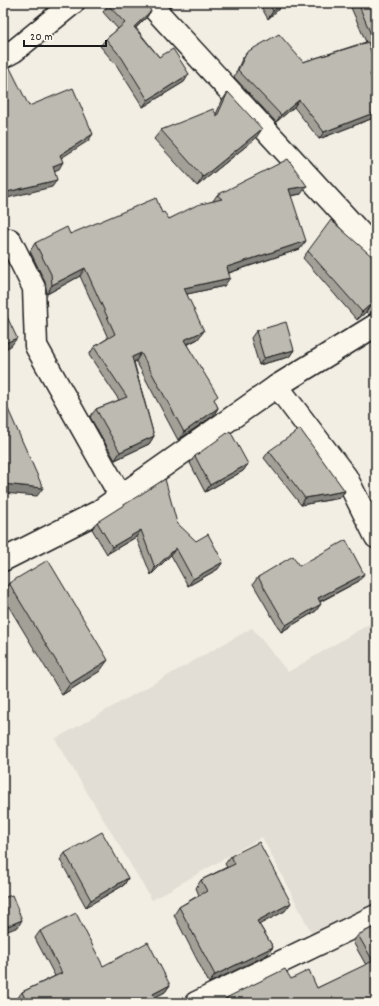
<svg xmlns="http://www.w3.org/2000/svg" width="379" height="1006" font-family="Dekko,sans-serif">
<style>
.built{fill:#e2ded5}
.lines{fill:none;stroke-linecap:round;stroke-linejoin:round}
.minor-casing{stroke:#1c1c1c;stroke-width:25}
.minor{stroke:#fbf7ec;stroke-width:22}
.wall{fill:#a3a098;stroke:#1c1c1c}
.shaded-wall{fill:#84827c;stroke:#1c1c1c}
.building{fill:#bdbab1;stroke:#1c1c1c}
</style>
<rect width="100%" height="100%" fill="#f2eee4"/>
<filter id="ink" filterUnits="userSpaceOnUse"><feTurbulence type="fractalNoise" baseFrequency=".025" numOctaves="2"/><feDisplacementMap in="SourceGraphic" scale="8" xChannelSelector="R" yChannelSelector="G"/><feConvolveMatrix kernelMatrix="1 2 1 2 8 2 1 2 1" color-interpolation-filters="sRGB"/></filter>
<g filter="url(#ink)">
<path class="built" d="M376 620V906L313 936 262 837 152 900 55 739 252 628 288 672Z"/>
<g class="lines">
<defs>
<g id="minor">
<path d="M149 3 376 250"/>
<path d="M3 57 14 51 73 3"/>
<path d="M10 240 34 288 36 346 121 497"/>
<path d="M277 386 346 477 376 537"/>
<path d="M3 560 98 512 277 386 376 325"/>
<path d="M196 1003 376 916"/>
</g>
</defs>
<use href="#minor" class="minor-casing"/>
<use href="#minor" class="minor"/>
</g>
<g class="wall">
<path d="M47 3H53L50 6Z"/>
<path d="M110 3 151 11 146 18 136 28 159 57 189 74 184 82 143 107 117 66 100 46 106 39 118 29 103 12Z"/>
<path d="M165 3H175L170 7Z"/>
<path d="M259 3H285L268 19Z"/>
<path d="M349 3H376V48L370 50 376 69V73L372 79 376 90V117L319 139 294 107 276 122 234 77 242 59 247 52 303 62 366 42Z"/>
<path d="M228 92 256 138 197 186 154 139 161 130 216 114 222 101Z"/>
<path d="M301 194 291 196 300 249 229 273 224 286 187 294 198 339 187 345 218 408 213 416 178 440 136 361 134 362 154 436 149 444 115 460 90 417 96 409 119 400 89 355 94 347 108 338 80 276 47 294 45 282 30 251 35 243 70 234 162 213 169 219 213 201 217 195Z"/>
<path d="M308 251 376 260 375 313 369 315 366 312 357 320 303 258Z"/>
<path d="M256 331 294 350 289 357 259 365 251 338Z"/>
<path d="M376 448V460L371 455Z"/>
<path d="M269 451 345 491 340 498 301 505 264 458Z"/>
<path d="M195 456 248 464 243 471 205 492 190 463Z"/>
<path d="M97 522 177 523 218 569 188 586 171 555 151 575 136 537 107 554 92 529Z"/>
<path d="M299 566 359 581 320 602 316 611 281 632 253 584 258 577Z"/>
<path d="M9 583 100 671 62 695 3 597V592Z"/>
<path d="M65 853 128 878 124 885 86 907 60 860Z"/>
<path d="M231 856 285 911 259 924 273 947 267 955 209 983 174 915 179 907 199 895 196 888 201 880 227 867 225 864Z"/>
<path d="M376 926V1003H222L226 998 291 979 317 988 366 965 353 942 358 935Z"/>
<path d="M40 931 103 966 170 985 165 992 155 997 158 1003H19L17 999 22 992 55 976 35 938Z"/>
</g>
<g class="shaded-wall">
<path d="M172 3H175L170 7Z"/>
<path d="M282 3H285L268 19 273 11Z"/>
<path d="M151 11 146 18 129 34 134 27Z"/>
<path d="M374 42H376V48L369 50Z"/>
<path d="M376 72V73L372 79 365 81 370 74Z"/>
<path d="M189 74 184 82 143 107 148 100Z"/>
<path d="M299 100 294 107 276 122 281 115Z"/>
<path d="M376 112V117L319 139 324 132Z"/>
<path d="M262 129 256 138 197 186 203 177Z"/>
<path d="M93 134 88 141 55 162 60 155Z"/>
<path d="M63 162 59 169 49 173 53 166Z"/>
<path d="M57 180 52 187 3 199V193Z"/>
<path d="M307 186 301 194 283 197 289 189Z"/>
<path d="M306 241 300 249 222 275 227 267Z"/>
<path d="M85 268 80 276 47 294 52 285Z"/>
<path d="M230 278 224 286 178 296 184 288Z"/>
<path d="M371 304 366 312 357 320 362 312Z"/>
<path d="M376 307V313L369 315 374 308Z"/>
<path d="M204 331 198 339 178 348 184 340Z"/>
<path d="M17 338 11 346 3 350V344Z"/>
<path d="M294 350 289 357 259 365 264 358Z"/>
<path d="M141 353 136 361 127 365 132 357Z"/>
<path d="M218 408 213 416 178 440 184 432Z"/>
<path d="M154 436 149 444 115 460 120 452Z"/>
<path d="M248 464 243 471 205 492 210 485Z"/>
<path d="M3 484 43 488 37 496 3 493Z"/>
<path d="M345 491 340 498 301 505 305 498Z"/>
<path d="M141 530 136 537 107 554 112 547Z"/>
<path d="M176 548 171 555 151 575 155 568Z"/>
<path d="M223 562 218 569 188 586 193 579Z"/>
<path d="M364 574 359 581 313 605 318 598Z"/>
<path d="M321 604 316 611 281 632 286 625Z"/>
<path d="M108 660 100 671 62 695 70 684Z"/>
<path d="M128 878 124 885 86 907 91 900Z"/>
<path d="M291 903 285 911 251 929 257 921Z"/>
<path d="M22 920 18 927 3 933V928Z"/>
<path d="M273 947 267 955 209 983 215 975Z"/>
<path d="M170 985 165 992 148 1001 153 994Z"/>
</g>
<g class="building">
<path d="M110 3H146L151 11 134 27 159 57 173 49 189 74 148 100 122 58 106 39 125 23 108 5Z"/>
<path d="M269 3H282L273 11Z"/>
<path d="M358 3H376V42H374Z"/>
<path d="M279 34 303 62 368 42 376 69V72L370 74 376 90V112L324 132 299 100 281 115 238 70 247 52Z"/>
<path d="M10 68 29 106 73 88 93 134 60 155 63 162 53 166 57 180 3 193V71Z"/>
<path d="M228 92 262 129 203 177 161 130 213 109 217 116Z"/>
<path d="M288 159 307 186 289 189 306 241 227 267 230 278 184 288 204 331 184 340 218 396 214 399 218 408 184 432 141 353 132 357 154 436 120 452 96 409 127 397 94 347 115 334 85 268 52 285 51 274 35 243 67 227 70 234 156 198 162 213 164 212 169 219 197 205 222 199 217 195Z"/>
<path d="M331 220 376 260V307L374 308 371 304 362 312 308 251Z"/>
<path d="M3 308 17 338 3 344Z"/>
<path d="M286 322 294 350 264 358 256 331Z"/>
<path d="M8 409 43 488 3 484V411Z"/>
<path d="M300 429 345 491 305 498 269 451Z"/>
<path d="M230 431 248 464 210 485 195 456Z"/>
<path d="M165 479 177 523 196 541 208 534 223 562 193 579 176 548 155 568 141 530 112 547 97 522Z"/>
<path d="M346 540 364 574 318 598 321 604 286 625 258 577 293 556 299 566Z"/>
<path d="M48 560 108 660 70 684 9 583Z"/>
<path d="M102 832 128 878 91 900 65 853Z"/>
<path d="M259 842 291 903 257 921 273 947 215 975 179 907 207 891 201 880 235 864 231 856Z"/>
<path d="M12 895 22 920 3 928V898Z"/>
<path d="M76 913 103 966 148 942 170 985 153 994 158 1003H27L22 992 62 973 40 931Z"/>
<path d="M376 926V1003H361L360 1001 357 1003H228L226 998 285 969 291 979 309 970 317 988 373 961 358 935Z"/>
</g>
</g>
<rect width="379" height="1006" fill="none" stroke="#fbf7ec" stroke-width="16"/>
<rect x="8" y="8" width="363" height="990" fill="none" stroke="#1c1c1c" stroke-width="1.5" filter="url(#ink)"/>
<path d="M24 40v6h82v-6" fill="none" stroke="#1c1c1c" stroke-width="2"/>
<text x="30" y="40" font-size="12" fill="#1c1c1c" stroke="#fbf7ec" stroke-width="3" paint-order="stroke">20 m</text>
</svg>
